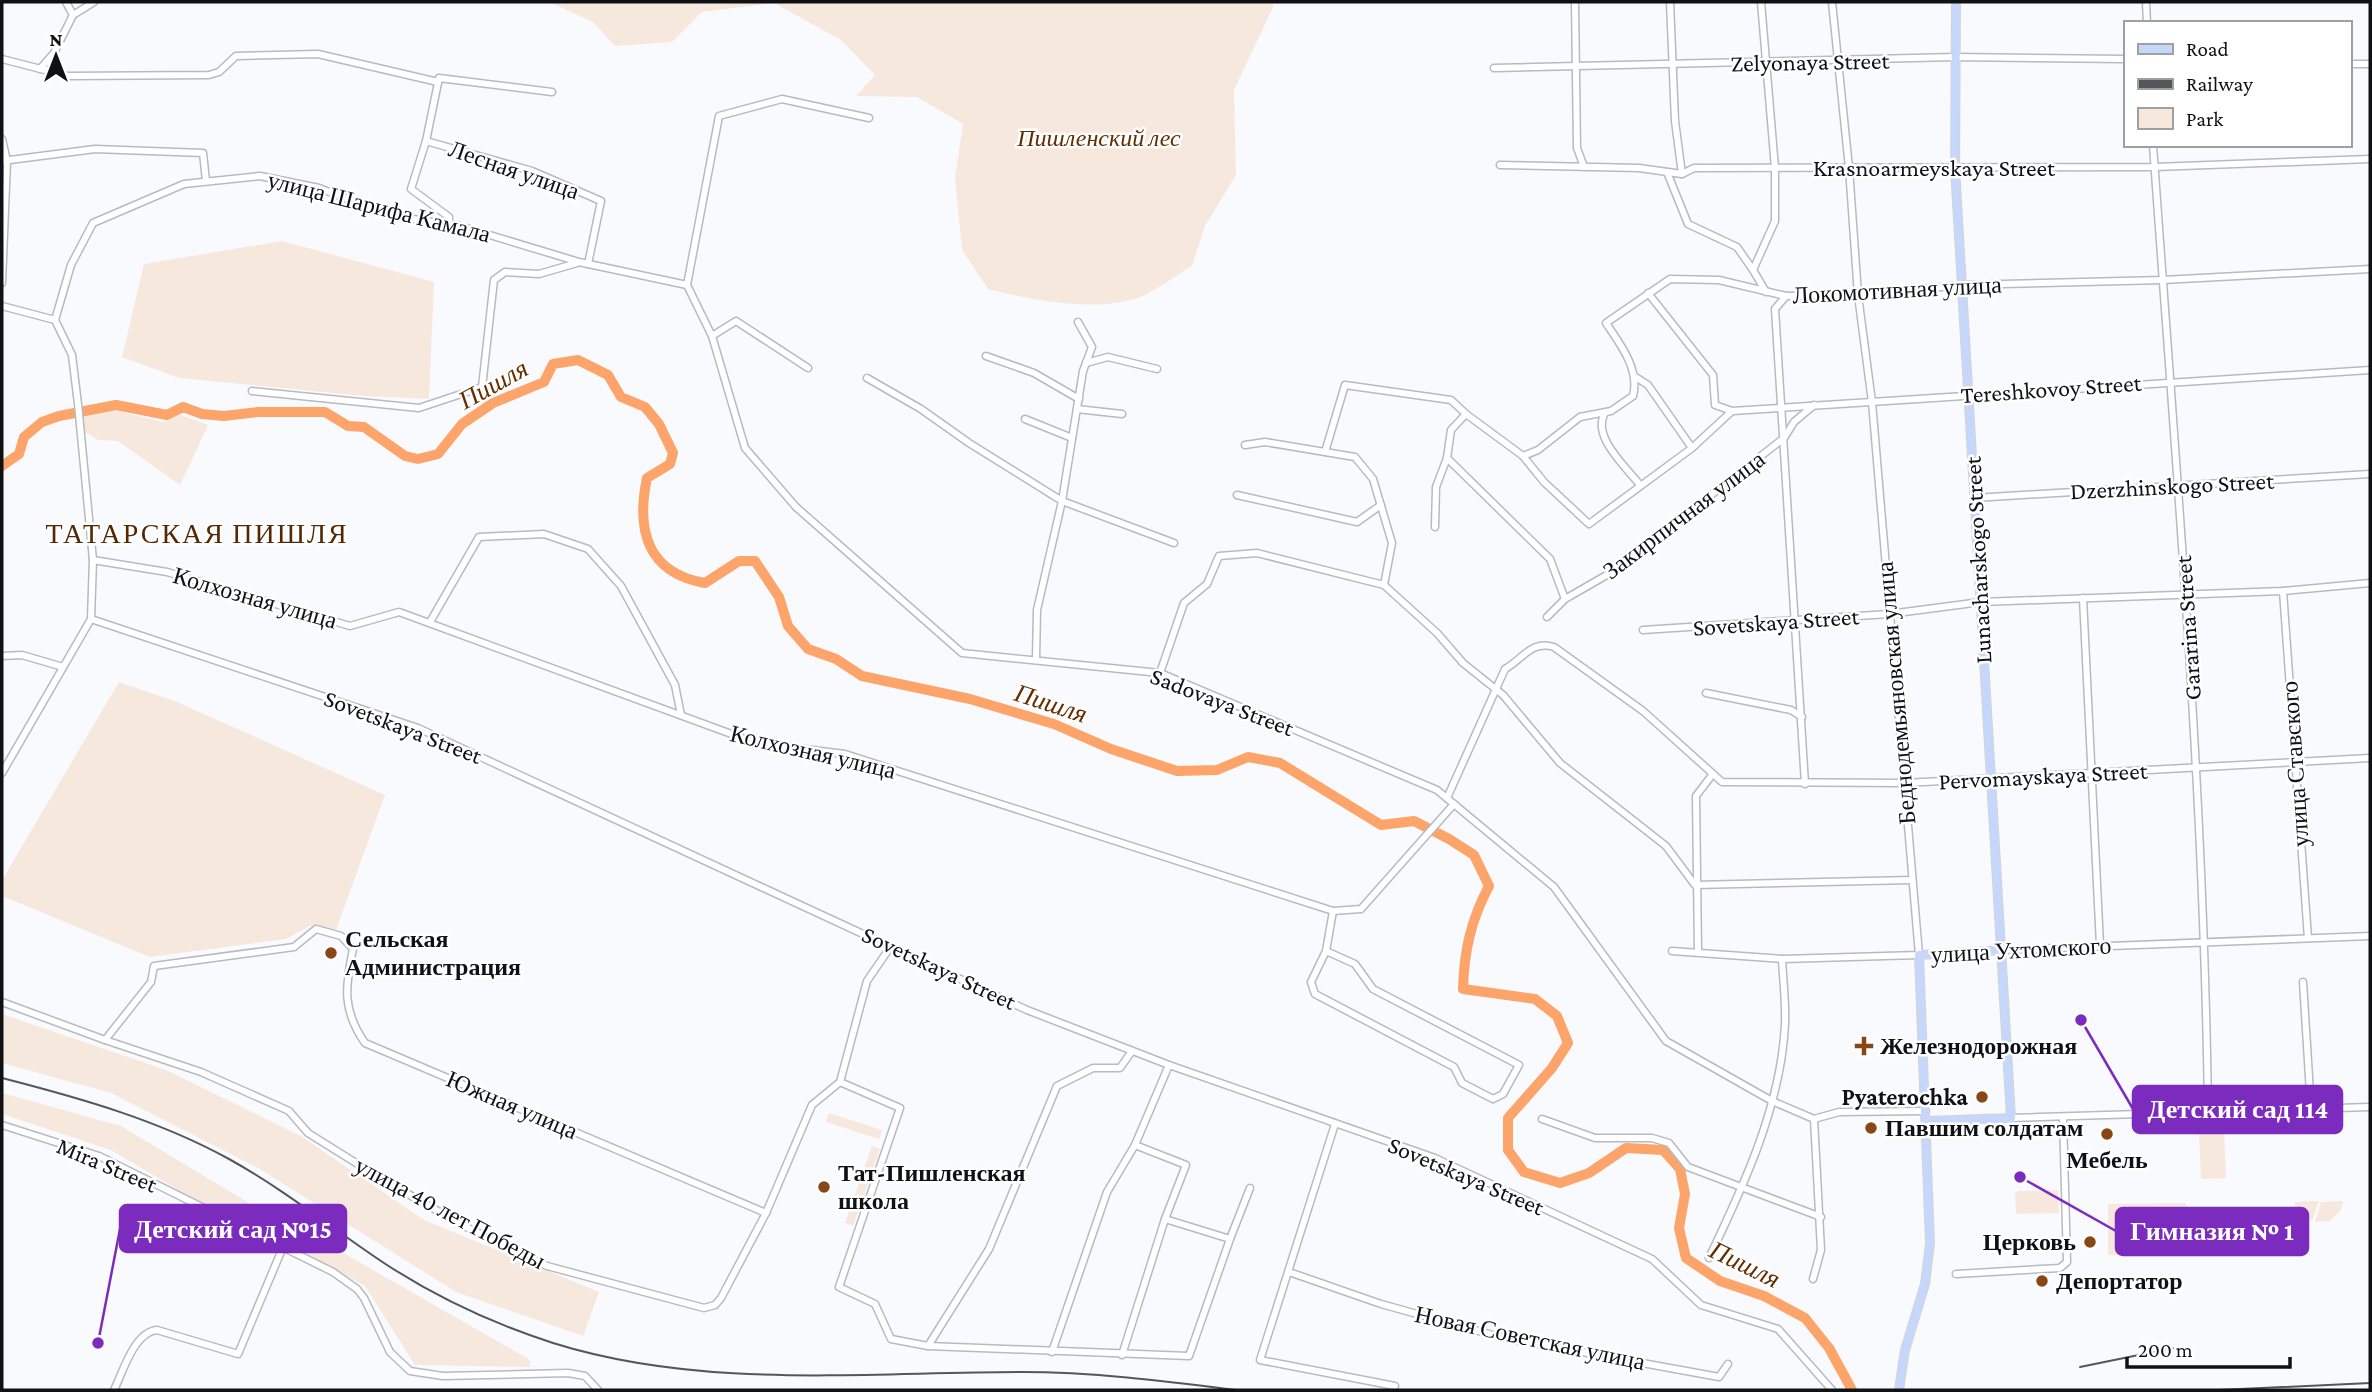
<svg xmlns="http://www.w3.org/2000/svg" width="2372" height="1392" font-family="'Crimson Pro',serif">
<style>
.green{fill:#f7e8de}
.lines{fill:none;stroke-linecap:round;stroke-linejoin:round}
.river{stroke:#fca46a;stroke-width:10}
.minor-casing{stroke:#b6bac2;stroke-width:9}
.major-casing{stroke:#d4d4d5;stroke-width:10}
.minor{stroke:#fff;stroke-width:6}
.major{stroke:#c7d7fb;stroke-width:8}
.rail{stroke:#555659;stroke-width:2}
.poi-dot{fill:#894715;stroke:#fff;stroke-width:2.5}
.labels{text-anchor:middle;stroke-width:5;stroke-linejoin:round;paint-order:stroke}
.street-label{font-size:24px;fill:#101114;stroke:#fff}
.park-label{font-size:24px;font-style:italic;fill:#642e00;stroke:#fff}
.poi-label{font-size:24px;font-weight:bold;fill:#101114;stroke:#fff;text-anchor:start}
.water-label{font-size:26px;font-style:italic;fill:#642e00;stroke:#fff}
.quarter-label{font-size:28px;letter-spacing:2px;fill:#542804;stroke:#fff}
.leader{fill:none;stroke:#7b2cbf;stroke-width:2.5}
.callout-dot{fill:#7b2cbf;stroke:#fff;stroke-width:2.5}
.callout{fill:#7b2cbf;stroke:#7b2cbf;stroke-width:2.5}
.callout-label{font-size:26px;text-anchor:middle;font-weight:bold;fill:#fff}
</style>
<rect width="100%" height="100%" fill="#f9fafe"/>
<g class="green">
<path d="M549 2H1273V7L1234 90 1236 175 1205 226 1192 266C1177 275 1162 286 1147 294 1103 315 1032 300 988 289L962 250 955 178 963 124 917 97 856 96 875 75 841 40 774 3 702 12 672 42 615 46 593 22Z"/>
<path d="M282 241 434 282 429 399 363 396 179 378 122 357 144 264Z"/>
<path d="M114 410 163 422 181 415 208 425 180 485 118 441 98 440 83 431 79 417Z"/>
<path d="M119 682 177 702 385 795 336 930 312 925 286 939 150 957 2 896V880Z"/>
<path d="M2 1014 166 1070 301 1136 424 1220 599 1292 583 1336 456 1292 258 1168 111 1093 2 1063Z"/>
<path d="M2 1093 121 1126 279 1221 269 1235 180 1191 111 1150 2 1114Z"/>
<path d="M829 1113 882 1130 879 1139 826 1122Z"/>
<path d="M2224 1129 2226 1178 2201 1179 2199 1130Z"/>
<path d="M872 1146 880 1149 853 1226 845 1223Z"/>
<path d="M2058 1190 2059 1213 2016 1214 2015 1194 2018 1191Z"/>
<path d="M2319 1201 2312 1221 2292 1211 2296 1207 2294 1202Z"/>
<path d="M2343 1201 2341 1210 2330 1221 2315 1222 2321 1202Z"/>
<path d="M2186 1203V1228L2177 1229V1254L2108 1255V1204Z"/>
<path d="M300 1228 530 1360V1367L415 1365 365 1286 293 1246Z"/>
</g>
<g class="lines">
<path class="river" d="M2 466 19 454 24 437 42 422 59 416 116 405 167 415 183 407 202 414 224 416 258 412H325L348 426 364 427 405 456 418 459 438 454 462 424 493 403 544 382 553 364 578 360 608 375 621 397 645 407 659 424 673 453 670 464 647 478C636 530 647 573 705 583L739 561H755L779 597 788 626 808 649 836 659 862 676 970 699 1054 724 1111 749 1177 771 1217 770 1248 757 1280 763 1381 825 1414 821 1449 839 1474 855 1489 886C1471 920 1464 951 1463 989L1535 999 1557 1016 1568 1043 1552 1068 1508 1118V1150L1524 1172 1560 1183 1589 1173 1626 1148 1663 1150 1680 1169 1685 1194 1679 1228 1686 1258 1720 1281 1764 1296 1805 1318 1829 1348 1852 1390"/>
<defs>
<g id="minor">
<path d="M66 2 73 15"/>
<path d="M1575 2 1577 148 1584 167"/>
<path d="M1670 2 1675 121 1682 174"/>
<path d="M1761 2 1775 168V221L1753 270 1766 292"/>
<path d="M2146 2 2147 23"/>
<path d="M2 59 68 76 209 75 219 72 236 56 318 54 438 82"/>
<path d="M2349 64H2370"/>
<path d="M1494 68 1955 57 2125 59"/>
<path d="M40 69 54 53 73 15 94 2"/>
<path d="M2 139 7 161 2 283"/>
<path d="M426 141 439 78 552 92"/>
<path d="M2153 145C2176 468 2204 789 2208 1112"/>
<path d="M2 161 95 149 203 153 206 181"/>
<path d="M1500 165 1639 168 1682 174 1694 168 2155 167 2370 159"/>
<path d="M1667 172 1688 224 1737 247 1753 270"/>
<path d="M449 225V217L411 189 426 141 532 171 601 201 588 264"/>
<path d="M687 285 712 336 745 448 796 507 962 653 1160 673 1437 790 1554 887 1666 1041 1772 1101 1814 1119 1839 1112 1926 1111"/>
<path d="M687 285 719 116 782 99 869 118"/>
<path d="M1648 293 1713 375 1715 405 1732 411 2370 370"/>
<path d="M1786 296 1775 309 1805 784"/>
<path d="M2 306 55 320"/>
<path d="M55 320 71 265 93 223 184 184 260 176 319 188 393 216 460 226 579 262 687 285"/>
<path d="M712 336 736 321 808 368"/>
<path d="M986 356 1034 373 1079 399"/>
<path d="M1086 363 1108 357 1157 369"/>
<path d="M1634 376 1648 385 1692 448 1732 411"/>
<path d="M867 378 921 409 969 443 1062 501 1174 543"/>
<path d="M252 391 419 408 482 387 494 280 505 272 539 274 577 263"/>
<path d="M1077 409 1122 414"/>
<path d="M1605 413C1591 436 1626 467 1640 485"/>
<path d="M1466 414 1523 456 1544 482 1589 524 1692 448"/>
<path d="M1025 419 1072 438"/>
<path d="M1245 445 1265 442 1355 457 1373 479 1392 543 1384 585"/>
<path d="M1325 452 1345 385 1451 400 1466 414 1451 430 1447 458 1436 487 1435 527"/>
<path d="M1523 456 1538 450 1580 417 1611 411 1633 396C1640 369 1620 344 1606 323L1670 279 1719 280 1786 296 1858 295 1963 285 2163 280 2370 269"/>
<path d="M1447 458 1550 559 1565 599"/>
<path d="M1237 495 1357 522 1381 505"/>
<path d="M1974 498 2370 474"/>
<path d="M93 560 167 572 350 626 399 612 756 743 845 754 1333 911 1361 909 1454 804"/>
<path d="M2283 591 2308 938"/>
<path d="M2083 598 2100 945"/>
<path d="M1547 617 1565 599 1612 572 1784 438 1794 422 1814 405"/>
<path d="M91 619 418 728 1027 1010 1169 1065 1435 1158 1652 1259 1701 1305 1778 1329 1832 1390"/>
<path d="M430 622 479 537 544 534 588 549 621 586 675 685 681 715"/>
<path d="M1643 630 1889 614 1981 602 2283 591 2370 583"/>
<path d="M2 656 22 655 63 667"/>
<path d="M1036 659 1037 610 1062 501 1083 371 1092 347 1078 322"/>
<path d="M1160 673 1184 603 1207 584 1219 556 1257 553 1384 585 1437 633 1463 663 1503 695 1560 763 1666 846 1695 885 1912 880"/>
<path d="M1706 693 1791 710 1802 717"/>
<path d="M2 773 91 619 93 560 78 404 72 355 55 320"/>
<path d="M1447 798 1505 669C1523 659 1531 640 1554 647L1643 711 1722 782 1905 783 2370 758"/>
<path d="M891 946 867 981 840 1082 900 1108 839 1287 875 1304 891 1339 928 1346 1189 1356 1230 1239 1165 1219 1186 1165 1135 1145"/>
<path d="M2003 950 2370 936"/>
<path d="M1326 951 1311 982 1315 994 1454 1067 1462 1083 1493 1099 1503 1094 1519 1065 1373 989 1355 964 1326 951 1333 911"/>
<path d="M1672 951 1782 959 1919 955 1872 402 1858 295 1849 168 1832 2"/>
<path d="M1698 952 1696 796 1712 775"/>
<path d="M2303 982 2311 1109"/>
<path d="M2 1002 105 1040 151 982 154 966 294 947 316 929 341 936 353 949C345 987 342 1010 365 1043L766 1213"/>
<path d="M105 1040 201 1072 289 1111 308 1133 380 1178 466 1227 547 1266 704 1308 715 1305 721 1298 766 1213 812 1105 840 1082"/>
<path d="M2011 1118 2370 1107"/>
<path d="M1542 1119 1595 1138H1652L1669 1143 1688 1167 1821 1217"/>
<path d="M1335 1124 1260 1360 1395 1386"/>
<path d="M2 1125 99 1156 333 1272 357 1289 364 1298 390 1352 410 1371 443 1376 568 1373 585 1376 598 1390"/>
<path d="M1230 1239 1250 1188"/>
<path d="M1709 1258C1744 1185 1781 1106 1785 1024 1786 1003 1783 980 1782 959"/>
<path d="M1289 1272 1381 1304 1500 1337 1719 1377 1728 1364"/>
<path d="M1956 1274 2060 1268 2067 1262 2063 1117"/>
<path d="M1813 1279 1821 1250 1814 1119"/>
<path d="M928 1346 989 1249 1057 1086 1093 1068H1120L1132 1051"/>
<path d="M1052 1352 1107 1192 1135 1145 1169 1065"/>
<path d="M1122 1355 1165 1219"/>
<path d="M114 1390C123 1372 134 1332 157 1330L238 1354 283 1247"/>
</g>
<g id="major">
<path d="M1926 1121 2011 1118 1955 168 1956 2"/>
<path d="M1899 1390 1905 1350 1925 1284 1930 1243 1919 955 2003 950"/>
</g>
</defs>
<use href="#minor" class="minor-casing"/>
<use href="#major" class="major-casing"/>
<use href="#minor" class="minor"/>
<use href="#major" class="major"/>
<g class="rail">
<path d="M2 1078C80 1098 158 1120 229 1159 285 1190 334 1230 387 1265 438 1298 494 1324 553 1343 703 1390 865 1372 1021 1372 1093 1372 1164 1381 1236 1390"/>
<path d="M2080 1367 2173 1348"/>
<path d="M2219 1390 2370 1383"/>
</g>
</g>
<g class="poi-dot">
<circle cx="331" cy="953" r="7"/>
<path d="M1860.5 1035.5h7v7h7v7h-7v7h-7v-7h-7v-7h7z"/>
<circle cx="1982" cy="1097" r="7"/>
<circle cx="1871" cy="1128" r="7"/>
<circle cx="2107" cy="1134" r="7"/>
<circle cx="824" cy="1187" r="7"/>
<circle cx="2090" cy="1242" r="7"/>
<circle cx="2042" cy="1281" r="7"/>
</g>
<g class="labels">
<g class="street-label">
<text transform="translate(1810 62) rotate(-1)" y="8">Zelyonaya Street</text>
<text x="1934" y="176">Krasnoarmeyskaya Street</text>
<text transform="translate(514 170) rotate(19)" y="8">Лесная улица</text>
<text transform="translate(379 207) rotate(14)" y="8">улица Шарифа Камала</text>
<text transform="translate(1897 290) rotate(-3)" y="8">Локомотивная улица</text>
<text transform="translate(2051 389) rotate(-4)" y="8">Tereshkovoy Street</text>
<text transform="translate(2172 486) rotate(-3)" y="8">Dzerzhinskogo Street</text>
<text transform="translate(1684 515) rotate(-37)" y="8">Закирпичная улица</text>
<text transform="translate(1978 560) rotate(-93)" y="8">Lunacharskogo Street</text>
<text transform="translate(255 598) rotate(16)" y="8">Колхозная улица</text>
<text transform="translate(1776 622) rotate(-4)" y="8">Sovetskaya Street</text>
<text transform="translate(2188 628) rotate(-94)" y="8">Gararina Street</text>
<text transform="translate(1896 693) rotate(-95)" y="8">Беднодемьяновская улица</text>
<text transform="translate(1222 702) rotate(21)" y="8">Sadovaya Street</text>
<text transform="translate(403 727) rotate(21)" y="8">Sovetskaya Street</text>
<text transform="translate(813 752) rotate(13)" y="8">Колхозная улица</text>
<text transform="translate(2295 764) rotate(-94)" y="8">улица Ставского</text>
<text transform="translate(2043 776) rotate(-3)" y="8">Pervomayskaya Street</text>
<text transform="translate(2021 950) rotate(-3)" y="8">улица Ухтомского</text>
<text transform="translate(939 968) rotate(25)" y="8">Sovetskaya Street</text>
<text transform="translate(512 1105) rotate(23)" y="8">Южная улица</text>
<text transform="translate(107 1165) rotate(23)" y="8">Mira Street</text>
<text transform="translate(1466 1176) rotate(23)" y="8">Sovetskaya Street</text>
<text transform="translate(450 1213) rotate(28)" y="8">улица 40 лет Победы</text>
<text transform="translate(1530 1338) rotate(12)" y="8">Новая Советская улица</text>
</g>
<g class="park-label">
<text x="1099" y="146">Пишленский лес</text>
</g>
<g class="poi-label">
<text x="345" y="947">Сельская<tspan x="345" dy="28">Администрация</tspan></text>
<text x="1880" y="1054">Железнодорожная</text>
<text x="1968" y="1105" text-anchor="end">Pyaterochka</text>
<text x="1885" y="1136">Павшим солдатам</text>
<text x="2107" y="1168" text-anchor="middle">Мебель</text>
<text x="838" y="1181">Тат-Пишленская<tspan x="838" dy="28">школа</tspan></text>
<text x="2076" y="1250" text-anchor="end">Церковь</text>
<text x="2056" y="1289">Депортатор</text>
</g>
<g class="water-label">
<text transform="translate(493 384) rotate(-29)" y="9">Пишля</text>
<text transform="translate(1051 703) rotate(18)" y="9">Пишля</text>
<text transform="translate(1745 1264) rotate(26)" y="9">Пишля</text>
</g>
<g class="quarter-label">
<text x="197" y="543">ТАТАРСКАЯ ПИШЛЯ</text>
</g>
</g>
<path class="leader" d="M2081 1020L2133 1109M98 1343L120 1229M2020 1177L2116 1231"/>
<g class="callout-dot">
<circle cx="2081" cy="1020" r="7"/>
<circle cx="98" cy="1343" r="7"/>
<circle cx="2020" cy="1177" r="7"/>
</g>
<g class="callout">
<rect x="2133" y="1086" width="209" height="47" rx="7"/>
<rect x="120" y="1205" width="226" height="47" rx="7"/>
<rect x="2116" y="1208" width="192" height="47" rx="7"/>
</g>
<g class="callout-label">
<text x="2238" y="1118">Детский сад 114</text>
<text x="233" y="1238">Детский сад №15</text>
<text x="2212" y="1240">Гимназия № 1</text>
</g>
<rect width="2372" height="1392" fill="none" stroke="#101114" stroke-width="7"/>
<rect x="2124" y="21" width="228" height="126" fill="#ffffff" stroke="#9fa0a1" stroke-width="2"/>
<rect x="2138" y="44" width="35" height="10" fill="#c7d7fb" stroke="#9fa0a1" stroke-width="2"/>
<text x="2186" y="56" font-size="21" fill="#101114">Road</text>
<rect x="2138" y="79" width="35" height="10" fill="#555659" stroke="#9fa0a1" stroke-width="2"/>
<text x="2186" y="91" font-size="21" fill="#101114">Railway</text>
<rect x="2138" y="108" width="35" height="21" fill="#f7e8de" stroke="#9fa0a1" stroke-width="2"/>
<text x="2186" y="126" font-size="21" fill="#101114">Park</text>
<g transform="translate(56 56)" stroke="#ffffff" stroke-width="5" paint-order="stroke">
<path d="M0-5L12 26L0 18L-12 26Z" fill="#101114"/>
<text y="-10" font-size="19" font-weight="bold" text-anchor="middle" fill="#101114">N</text>
</g>
<path d="M2127 1357v10h163v-10" fill="none" stroke="#101114" stroke-width="3.5"/>
<text x="2138" y="1357" font-size="21" fill="#101114" stroke="#ffffff" stroke-width="5" paint-order="stroke">200 m</text>
</svg>
